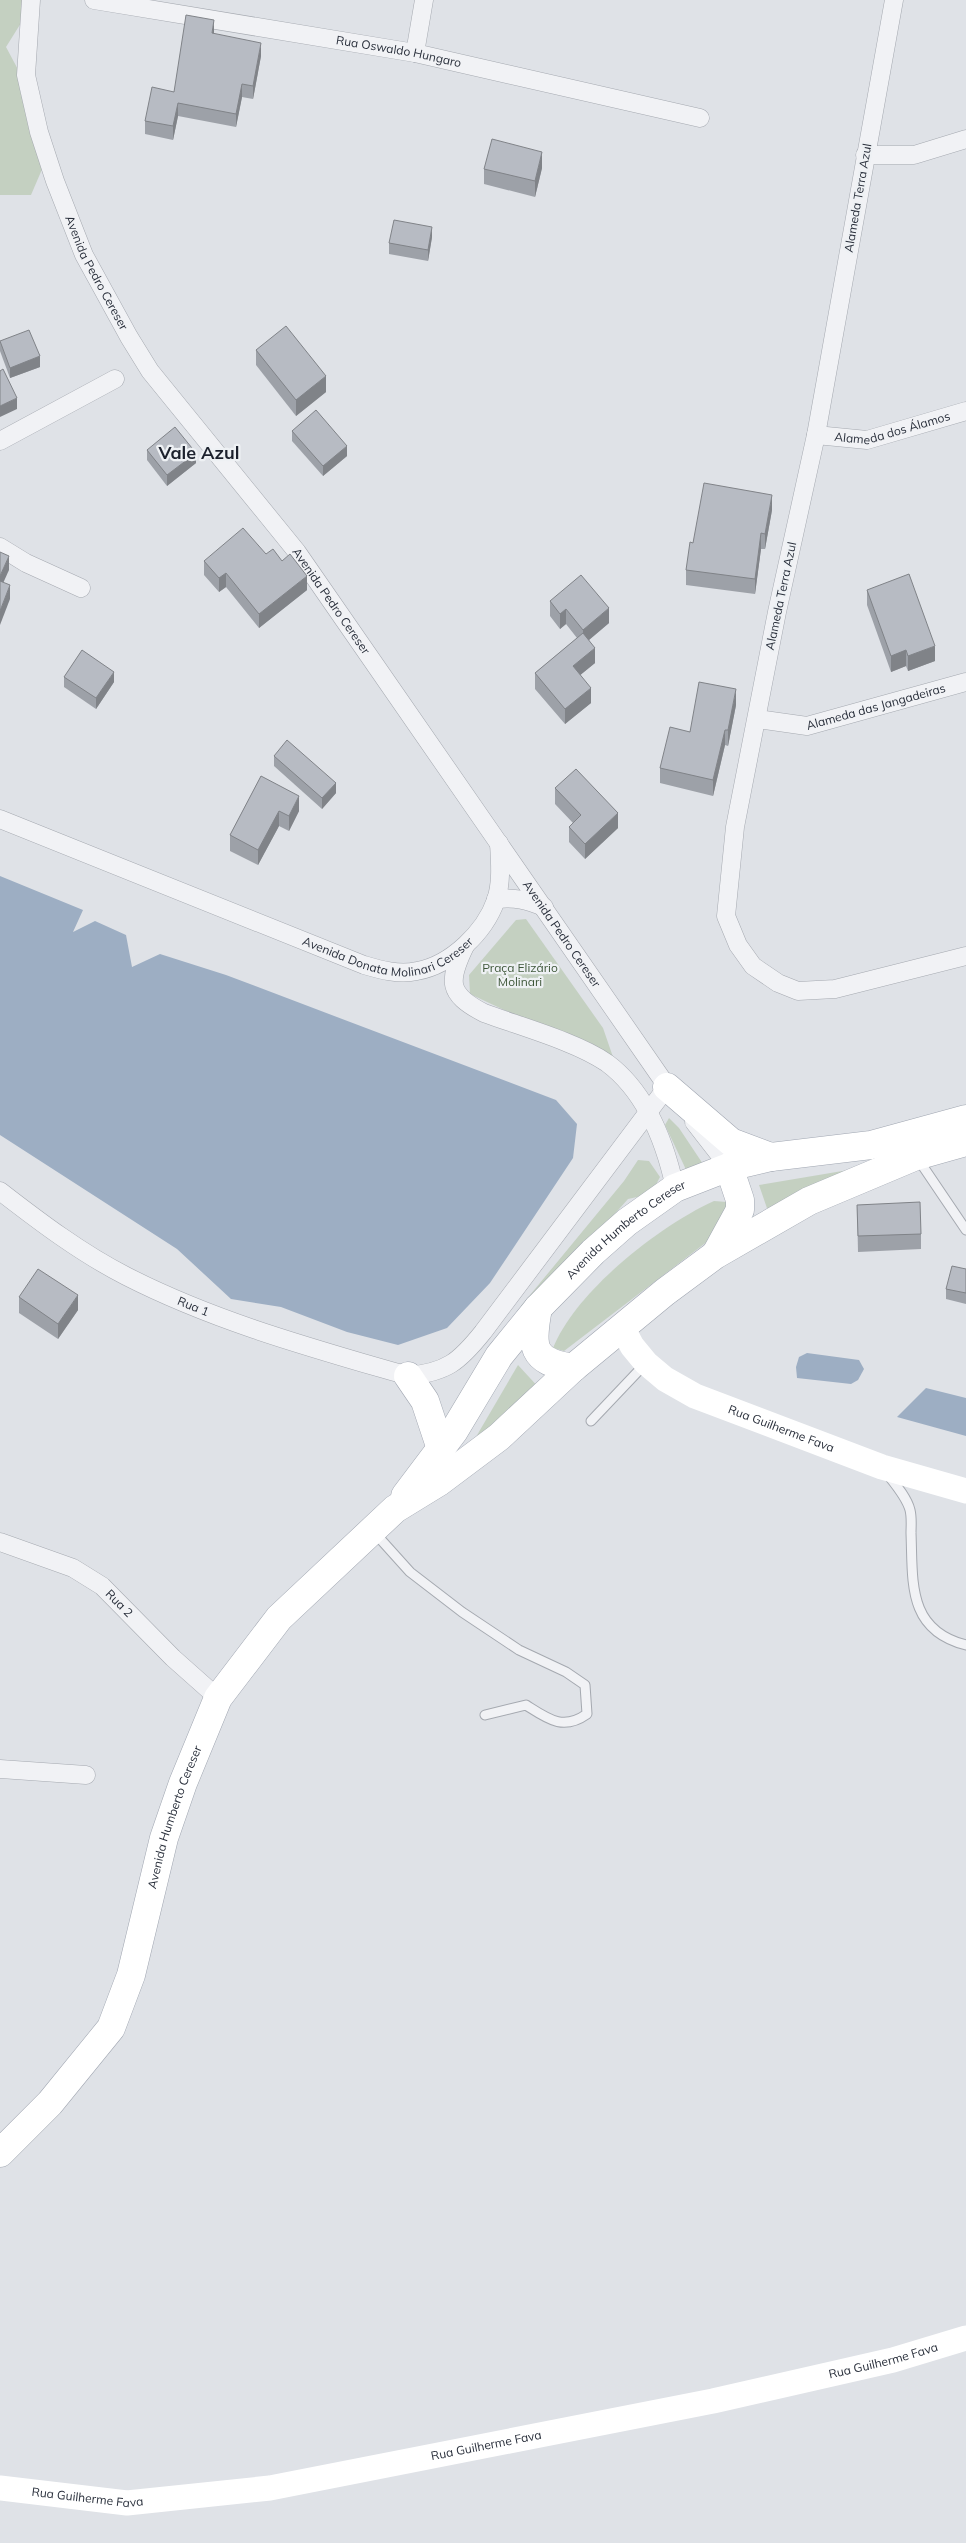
<svg xmlns="http://www.w3.org/2000/svg" width="966" height="2543" font-family="Mulish,sans-serif">
<style>
.green{fill:#c4d0c1}
.water{fill:#9daec3}
.lines{fill:none;stroke-linecap:round;stroke-linejoin:round}
.lane-casing{stroke:#a5a9b0;stroke-width:11}
.street-casing{stroke:#a5a9b0;stroke-width:19}
.primary-casing{stroke:#a0a6b1;stroke-width:29}
.lane{stroke:#f1f2f5;stroke-width:9}
.street{stroke:#f1f2f5;stroke-width:18}
.secondary{stroke:#fff;stroke-width:25}
.primary{stroke:#fff;stroke-width:28}
.wall{fill:#9da1a8}
.shaded-wall{fill:#808388}
.building{fill:#b7bbc3;stroke:#808388}
.labels{text-anchor:middle;stroke-width:4.5;stroke-linejoin:round;paint-order:stroke}
.street-label{font-size:12px;fill:#2a303c;stroke:#eef1f4}
.park-label{font-size:12px;fill:#3d5638;stroke:#eef1f4}
.district-label{font-size:18px;font-weight:bold;fill:#1c212d;stroke:#eef1f4}
</style>
<rect width="100%" height="100%" fill="#dfe2e7"/>
<g class="green">
<path d="M0 0H29L31 7 6 47 22 77 43 167 31 195H0Z"/>
<path d="M526 919 603 1028 613 1057 568 1040 470 994 469 975 516 920Z"/>
<path d="M669 1118 679 1128 707 1170 689 1176 665 1125Z"/>
<path d="M638 1160 649 1161 660 1177 651 1194 628 1199 529 1310 521 1306 624 1181Z"/>
<path d="M884 1164 769 1214 759 1185Z"/>
<path d="M714 1201 727 1202 729 1225 564 1351 553 1348C576 1291 659 1226 714 1201Z"/>
<path d="M518 1365 541 1390 459 1466Z"/>
</g>
<g class="water">
<path d="M0 876 83 910 73 932 95 921 126 935 132 967 160 954 226 975 556 1100 577 1124 573 1158 490 1283 447 1328 398 1345 347 1332 281 1307 231 1299 177 1249 0 1135Z"/>
<path d="M807 1353 859 1360 864 1369 858 1380 851 1384 797 1378 796 1367 799 1357Z"/>
<path d="M926 1388 966 1398V1436L897 1417Z"/>
</g>
<g class="lines">
<defs>
<g id="lane">
<path d="M918 1159 966 1230"/>
<path d="M591 1421 646 1363"/>
<path d="M888 1475C896 1485 907 1498 910 1510 912 1518 911 1526 911 1533 913 1582 907 1630 966 1645"/>
<path d="M374 1532 410 1572 462 1612 519 1650 566 1672 585 1685 587 1714C563 1731 548 1719 526 1705L485 1715"/>
</g>
<g id="street">
<path id="s1" d="M31 0 26 75 39 132 55 181 84 255 129 337 150 371 297 552 673 1095"/>
<path id="s2" d="M94 0 415 53 700 118"/>
<path d="M894 0 816 435 777 612 735 827 726 916 738 945 753 966 778 983 798 991 835 989 966 956"/>
<path d="M415 53 424 0"/>
<path d="M865 155H914L966 139"/>
<path id="s3" d="M816 435 867 440 966 411"/>
<path d="M0 441 115 379"/>
<path d="M0 547 26 563 81 588"/>
<path id="s4" d="M757 719 807 726 966 682"/>
<path id="s5" d="M0 819 364 965C381 970 399 975 417 971 451 965 485 932 496 900 502 882 500 861 499 843"/>
<path d="M496 899C515 897 527 900 544 907"/>
<path d="M465 946C448 981 447 994 484 1013 519 1026 577 1042 607 1063 646 1092 665 1142 675 1188"/>
<path d="M694 1122 729 1167"/>
<path id="s6" d="M0 1191C40 1222 81 1253 126 1276 216 1322 312 1348 408 1376 447 1372 459 1362 483 1332L667 1087"/>
<path id="s7" d="M0 1542 73 1568 102 1586 173 1658 218 1698"/>
<path d="M0 1769 86 1775"/>
</g>
<g id="primary">
<path d="M667 1087 731 1142 771 1157"/>
<path d="M717 1252 740 1210V1200L729 1167"/>
<path d="M538 1308C531 1346 530 1361 573 1368"/>
<path d="M408 1376 425 1401 441 1449"/>
<path id="s10" d="M405 1496 454 1431 499 1356 538 1308 593 1252 627 1222 675 1188 729 1167 771 1157 871 1145 966 1119"/>
<path id="s11" d="M0 2153 50 2103 111 2028 131 1975 164 1838 183 1783 218 1698 279 1618 395 1509 439 1482 499 1437 573 1368 665 1292 715 1255 809 1201 916 1156 966 1142"/>
</g>
</defs>
<use href="#lane" class="lane-casing"/>
<use href="#street" class="street-casing"/>
<use href="#primary" class="primary-casing"/>
<use href="#lane" class="lane"/>
<use href="#street" class="street"/>
<g class="secondary">
<path id="s8" d="M622 1327 632 1346 646 1363 665 1379 695 1396 882 1467 966 1491"/>
<path id="s9" d="M0 2488 127 2503 270 2488 713 2401 893 2360 966 2338"/>
</g>
<use href="#primary" class="primary"/>
</g>
<g class="wall">
<path d="M214 34 261 56 253 99 242 97 236 127 178 116 173 140 145 134V121L174 92Z"/>
<path d="M542 168 535 197 484 184V169Z"/>
<path d="M432 237 428 261 389 254V243Z"/>
<path d="M0 341 40 367 10 378 0 351Z"/>
<path d="M256 350 326 392 296 416 256 365Z"/>
<path d="M292 431 347 456 323 476 292 441Z"/>
<path d="M147 450 196 463 167 486 147 460Z"/>
<path d="M772 510 765 549H761L755 594 686 585V570L693 543Z"/>
<path d="M266 554 282 561 307 590 259 628 226 587 219 592 204 575V561Z"/>
<path d="M867 590 935 661 908 671 906 666 891 672 867 605Z"/>
<path d="M550 601 609 623 589 640 595 663 580 675 591 703 565 724 535 689V673L577 638 566 624 560 629 550 616Z"/>
<path d="M64 677 114 682 96 709 64 687Z"/>
<path d="M736 705 728 746 725 745 713 796 660 783V768L690 732Z"/>
<path d="M274 756 336 793 322 809 274 766Z"/>
<path d="M261 776 299 811 289 831 279 826 258 865 230 851V835Z"/>
<path d="M555 788 618 828 585 859 569 842V827L573 823 555 804Z"/>
<path d="M857 1205 921 1234V1249L858 1252Z"/>
<path d="M966 1269V1304L946 1299V1289Z"/>
<path d="M19 1297 78 1310 58 1339 19 1313Z"/>
</g>
<g class="shaded-wall">
<path d="M214 20V33L212 46V33Z"/>
<path d="M261 43V56L253 99V86Z"/>
<path d="M242 84V97L236 127V114Z"/>
<path d="M178 103V116L173 140V126Z"/>
<path d="M542 152V168L535 197V181Z"/>
<path d="M432 227V237L428 261V250Z"/>
<path d="M40 356V367L10 378V368Z"/>
<path d="M326 376V392L296 416V400Z"/>
<path d="M17 398V409L0 417V406Z"/>
<path d="M347 446V456L323 476V466Z"/>
<path d="M196 453V463L167 486V475Z"/>
<path d="M772 495V510L765 549V534Z"/>
<path d="M761 533V549L755 594V579Z"/>
<path d="M9 556V570L0 590V576Z"/>
<path d="M226 573V587L219 592V578Z"/>
<path d="M307 576V590L259 628V614Z"/>
<path d="M10 585V599L0 625V611Z"/>
<path d="M609 608V623L583 645V630Z"/>
<path d="M566 609V624L560 629V614Z"/>
<path d="M935 646V661L908 671V656Z"/>
<path d="M595 648V663L573 681V666Z"/>
<path d="M906 650V666L891 672V656Z"/>
<path d="M114 672V682L96 709V698Z"/>
<path d="M591 688V703L565 724V709Z"/>
<path d="M736 689V705L728 746V730Z"/>
<path d="M725 730V745L713 796V780Z"/>
<path d="M336 783V793L322 809V798Z"/>
<path d="M299 796V811L289 831V816Z"/>
<path d="M279 811V826L258 865V850Z"/>
<path d="M618 813V828L585 859V844Z"/>
<path d="M78 1295V1310L58 1339V1324Z"/>
</g>
<g class="building">
<path d="M186 15 214 20 212 33 261 43 253 86 242 84 236 114 178 103 173 126 145 121 152 87 174 92Z"/>
<path d="M492 139 542 152 535 181 484 169Z"/>
<path d="M394 220 432 227 428 250 389 243Z"/>
<path d="M286 326 326 376 296 400 256 350Z"/>
<path d="M29 330 40 356 10 368 0 341Z"/>
<path d="M3 369 17 398 0 406V371Z"/>
<path d="M316 410 347 446 323 466 292 431Z"/>
<path d="M175 427 196 453 167 475 147 450Z"/>
<path d="M704 483 772 495 765 534 761 533 755 579 686 570 690 542 693 543Z"/>
<path d="M243 528 266 554 273 549 282 561 290 554 307 576 259 614 226 573 219 578 204 561Z"/>
<path d="M0 552 9 556 0 576Z"/>
<path d="M909 574 935 646 908 656 906 650 891 656 867 590Z"/>
<path d="M581 575 609 608 583 630 566 609 560 614 550 601Z"/>
<path d="M0 581 10 585 0 611Z"/>
<path d="M583 633 595 648 573 666 591 688 565 709 535 673Z"/>
<path d="M82 650 114 672 96 698 64 677Z"/>
<path d="M699 682 736 689 728 730H725L713 780 660 768 670 727 690 732Z"/>
<path d="M287 740 336 783 322 798 274 756Z"/>
<path d="M576 769 618 813 585 844 569 827 581 815 555 788Z"/>
<path d="M261 776 299 796 289 816 279 811 258 850 230 835Z"/>
<path d="M920 1202 921 1234 858 1236 857 1205Z"/>
<path d="M952 1266 966 1269V1293L946 1289Z"/>
<path d="M38 1269 78 1295 58 1324 19 1297Z"/>
</g>
<g class="labels">
<g class="street-label">
<text dy="4" stroke="none"><textPath href="#s2" startOffset="309">Rua Oswaldo Hungaro</textPath></text>
<text transform="translate(858 198) rotate(-80)" y="4">Alameda Terra Azul</text>
<text dy="4" stroke="none"><textPath href="#s1" startOffset="286">Avenida Pedro Cereser</textPath></text>
<text dy="4" stroke="none"><textPath href="#s3" startOffset="78">Alameda dos Álamos</textPath></text>
<text transform="translate(781 596) rotate(-78)" y="4">Alameda Terra Azul</text>
<text dy="4" stroke="none"><textPath href="#s1" startOffset="691">Avenida Pedro Cereser</textPath></text>
<text dy="4" stroke="none"><textPath href="#s4" startOffset="122">Alameda das Jangadeiras</textPath></text>
<text dy="4" stroke="none"><textPath href="#s1" startOffset="1096">Avenida Pedro Cereser</textPath></text>
<text dy="4" stroke="none"><textPath href="#s5" startOffset="418">Avenida Donata Molinari Cereser</textPath></text>
<text dy="4" stroke="none"><textPath href="#s10" startOffset="349">Avenida Humberto Cereser</textPath></text>
<text dy="4" stroke="none"><textPath href="#s6" startOffset="226">Rua 1</textPath></text>
<text dy="4" stroke="none"><textPath href="#s8" startOffset="195">Rua Guilherme Fava</textPath></text>
<text dy="4" stroke="none"><textPath href="#s7" startOffset="136">Rua 2</textPath></text>
<text dy="4" stroke="none"><textPath href="#s11" startOffset="388">Avenida Humberto Cereser</textPath></text>
<text dy="4" stroke="none"><textPath href="#s9" startOffset="898">Rua Guilherme Fava</textPath></text>
<text dy="4" stroke="none"><textPath href="#s9" startOffset="492">Rua Guilherme Fava</textPath></text>
<text dy="4" stroke="none"><textPath href="#s9" startOffset="88">Rua Guilherme Fava</textPath></text>
</g>
<g class="park-label">
<text x="520" y="972">Praça Elizário<tspan x="520" dy="14">Molinari</tspan></text>
</g>
<g class="district-label">
<text x="199" y="459">Vale Azul</text>
</g>
</g>
</svg>
